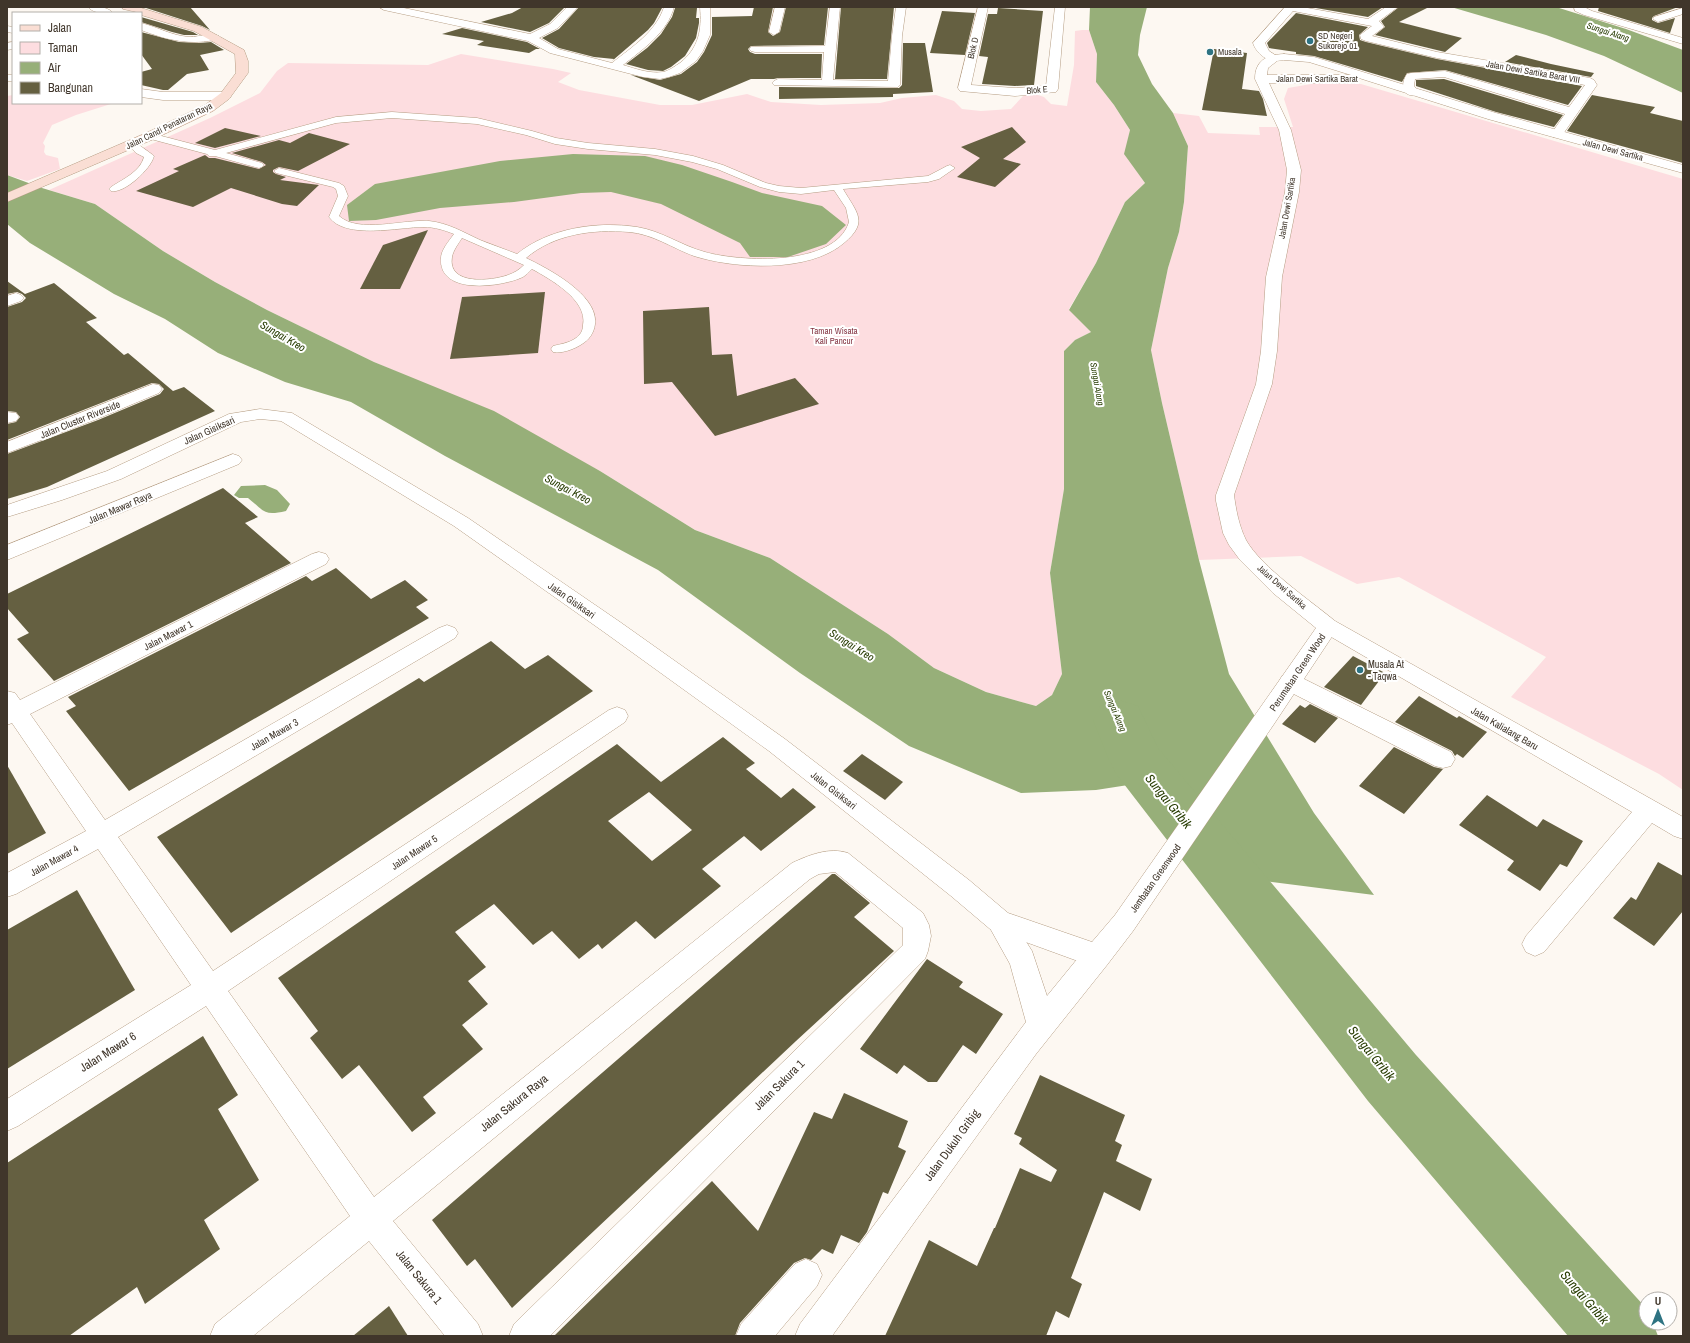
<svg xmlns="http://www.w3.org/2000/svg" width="1690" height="1343" font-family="'Archivo Narrow',sans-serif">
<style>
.green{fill:#fddde0}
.water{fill:#97af79}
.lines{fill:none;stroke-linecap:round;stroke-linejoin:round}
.river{fill:#97af79;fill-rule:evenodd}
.building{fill:#656041;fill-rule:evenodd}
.service-casing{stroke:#b59d83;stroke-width:1}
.minor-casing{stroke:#b59d83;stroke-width:1}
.tertiary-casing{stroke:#b59d83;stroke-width:1}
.secondary-casing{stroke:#b59d83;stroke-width:1}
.service{fill:#fff;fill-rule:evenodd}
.minor{fill:#fff;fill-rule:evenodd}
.tertiary{fill:#fff;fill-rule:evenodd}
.secondary{fill:#faded4;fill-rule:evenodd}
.poi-dot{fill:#2e7382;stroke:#fff;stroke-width:1.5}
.labels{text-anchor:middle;stroke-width:4;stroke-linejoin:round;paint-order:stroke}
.far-water-label{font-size:9px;font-style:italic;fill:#263b00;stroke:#fff}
.far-poi-label{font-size:9px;fill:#40362b;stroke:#fff;text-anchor:start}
.far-street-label{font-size:9px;fill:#40362b;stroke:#fff}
.far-park-label{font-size:9px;fill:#843543;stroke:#fff}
.street-label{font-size:10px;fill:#40362b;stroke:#fff}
.poi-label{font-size:10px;fill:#40362b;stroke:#fff;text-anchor:start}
.water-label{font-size:11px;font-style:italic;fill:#263b00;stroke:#fff}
.near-street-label{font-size:12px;fill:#40362b;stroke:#fff}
.near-water-label{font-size:13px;font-style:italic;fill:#263b00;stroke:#fff}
</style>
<rect width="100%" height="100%" fill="#fdf8f2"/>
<g class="green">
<path d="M1082 30H1089L1097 54 1096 82 1114 105 1130 130 1125 154 1145 183 1125 202 1096 263 1069 309 1091 332 1075 340 1064 351V489L1050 573 1062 674 1052 695 1036 706 986 692 934 668 888 634 770 558 695 530 600 471 425 384 374 362 267 310 215 282 163 251 95 204 49 190 210 118 260 93 277 71 288 63 428 65 461 54 553 69 571 73 558 82 579 90 660 105H692L747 94 771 102 821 105 880 103 902 98 936 95 954 101 962 109 981 111 1011 109 1023 96 1032 93 1044 97 1051 104 1067 106 1074 65 1075 31Z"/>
<path d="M1317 83 1361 84 1683 179V790L1659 774 1511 697 1546 657 1399 577 1357 584 1301 556 1199 560 1162 403 1151 350 1168 268 1179 232 1184 202 1188 146 1173 113 1199 116 1208 133 1260 135 1259 127H1293L1284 99 1288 88Z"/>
<path d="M13 95V103H114L76 115 52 125 43 143 45 146 44 152 46 155 58 158 60 169 27 181 7 175V96Z"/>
</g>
<g class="water">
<path d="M1090 7H1147L1140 35 1138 55 1152 84 1173 113 1188 146 1184 202 1179 232 1168 268 1151 350 1162 403 1199 560 1229 674 1314 813 1374 895 1249 879 1167 779 1096 790 1021 793 909 746 800 673 658 570 445 456 351 402 285 382 218 353 165 319 114 294 73 269 30 243 7 224V175L42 188 95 204 163 251 215 282 267 310 374 362 494 411 600 471 695 530 770 558 888 634 934 668 986 692 1036 706 1052 695 1062 674 1050 573 1064 489V351L1075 340 1091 332 1069 310 1096 263 1125 202 1145 183 1124 154 1130 130 1114 105 1096 82 1097 54 1089 30Z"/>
<path d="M1451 7H1556L1626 29 1683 50V93L1604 56 1546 35Z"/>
<path d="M573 154 645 156 682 165 732 182 762 193 822 206 846 225 826 244 788 257H750L740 243 661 204 611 192 581 193 514 202 440 208 376 220 349 221 347 205 375 184 500 161Z"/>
<path d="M265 485 277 490 290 504 286 511C264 516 265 512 248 498H239L234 495 241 486Z"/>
</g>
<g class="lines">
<path class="river" d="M1119 700 1138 706 1158 748 1416 1055 1646 1308V1323H1653L1658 1336H1568L1368 1101 1117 775 1109 760 1093 720 1100 706Z"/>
</g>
<g class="building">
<path d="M143 7H190L210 30 202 26Z"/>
<path d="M523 7H565L549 23 530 32 481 22 512 13Z"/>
<path d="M579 7H655L654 8H662L654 23 648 30 612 61 614 59 594 57 559 48 542 38 559 29Z"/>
<path d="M754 7H773L768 32 773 36 780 32 786 7H828L824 45 751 46 748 49 750 52 755 54H822L821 78H778L774 79H751L699 101 631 75 660 80 681 74 697 62 704 52 712 35V17L752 16Z"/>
<path d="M841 7H894L887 79H835Z"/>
<path d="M1310 7H1383L1368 17Z"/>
<path d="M1399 7H1429L1399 22 1462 38 1445 52 1375 35 1385 27 1381 21Z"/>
<path d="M1599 7H1678L1654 16 1652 18V20L1658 23 1675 18 1670 33 1598 11Z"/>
<path d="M675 8H697L696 18H699V23L696 38 685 56 671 67 663 71 648 70 626 64 647 48 661 34 672 17Z"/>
<path d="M998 8 1043 11 1034 85 1015 86 982 84 988 57 979 56 988 14H997Z"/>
<path d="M942 11 975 13 965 55 930 53Z"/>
<path d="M1296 13 1368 27 1359 35 1360 40 1366 42 1437 59 1582 86 1568 105 1445 70 1407 73 1402 82 1314 56 1296 54V52L1269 48 1267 43Z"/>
<path d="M141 17 193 32 198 35H184L172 32 141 22Z"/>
<path d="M462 28 527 42 540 49H536L529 53 477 45 484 41 442 34Z"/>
<path d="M141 32 179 42 199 43 211 42 224 50 200 55 209 70 187 74 168 90H163L141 85V72L152 69 141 54Z"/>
<path d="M903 43H925L933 92 893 94V97L779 99V87L899 88 902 85Z"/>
<path d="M1214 49 1247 53 1242 89 1259 91 1263 99 1267 116 1202 110Z"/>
<path d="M1516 55 1551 64 1594 73 1591 77 1505 62Z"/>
<path d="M1444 79 1563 115 1554 127 1496 112 1416 86V80Z"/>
<path d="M1592 95 1655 107 1650 113 1683 121V163L1567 131Z"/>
<path d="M1012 127 1026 142 1003 159 1021 164 995 187 957 177 980 158 961 147Z"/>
<path d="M225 128 261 136 215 148 195 143Z"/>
<path d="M309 133 350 144 298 171 279 167 273 170V172L276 174 286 177 280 180 319 185 297 206 282 204 231 188 193 207 136 191 179 171 173 169 205 155 209 158H215L259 169 266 165 262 162 232 153 279 140 290 143Z"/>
<path d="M428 230 400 289H360L383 245Z"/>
<path d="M7 281 25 294 54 283 97 318 86 322 124 355 128 353 173 391 184 387 215 411 47 487 7 499V454L98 420 160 394 164 389 159 384 152 383 7 440V424L16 422 20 417 16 412 7 411V307L22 302 26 298 22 294 17 292 7 294Z"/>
<path d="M545 292 538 353 450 359 462 297Z"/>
<path d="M709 307 712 355 732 354 737 396 795 378 819 404 715 436 672 382 644 384 643 311Z"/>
<path d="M223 488 258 517 245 523 291 563 54 681 17 639 29 633 7 608V594Z"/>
<path d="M336 568 371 599 405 580 428 600 416 607 429 618 129 791 66 711 76 706 68 697 306 576 312 581Z"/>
<path d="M491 641 525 669 548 655 593 691 231 933 157 837 419 678 424 682Z"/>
<path d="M1353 656 1385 673 1361 705 1324 687Z"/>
<path d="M1419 696 1457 718 1459 716 1487 732 1463 758 1457 754 1455 756 1452 751 1395 722Z"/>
<path d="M1310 704 1338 718 1315 743 1282 724 1300 705 1305 708Z"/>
<path d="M723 737 755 763 746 769 781 798 793 788 816 807 761 851 744 836 702 869 721 886 655 939 636 921 602 949 598 944 579 959 552 931 533 945 494 904 455 932 486 967 468 981 488 1004 462 1025 483 1049 423 1097 436 1113 412 1132 359 1065 342 1079 310 1038 318 1031 278 978 617 744 661 782ZM649 792 692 830 652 861 608 821Z"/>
<path d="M1394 747 1434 767 1443 769 1404 814 1359 786Z"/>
<path d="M862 754 903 782 885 800 843 771Z"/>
<path d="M7 765 46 833 7 854Z"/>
<path d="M1487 795 1537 827 1543 819 1583 841 1567 867 1560 864 1540 891 1507 870 1514 861 1459 825Z"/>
<path d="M1658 862 1683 876V911L1654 946 1613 918 1631 897 1636 900Z"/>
<path d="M832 874H835L870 903 854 917 894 951 796 1041 512 1308 475 1259 467 1266 432 1220Z"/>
<path d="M77 890 135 990 7 1069V930Z"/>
<path d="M927 959 963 982 959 987 1003 1014 976 1054 963 1045 937 1082H928L904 1065 897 1074 860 1049Z"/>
<path d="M203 1036 238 1095 218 1109 259 1180 204 1220 220 1249 145 1304 137 1287 69 1336H7V1163Z"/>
<path d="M1040 1075 1125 1115 1115 1141 1122 1145 1116 1161 1152 1179 1140 1211 1104 1192 1071 1278 1082 1284 1069 1318 1056 1311 1046 1336H885L929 1240 977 1266 994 1228H995L1020 1168 1051 1182 1057 1170 1019 1144 1022 1138 1014 1134Z"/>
<path d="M844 1093 908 1121 898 1147 906 1151 888 1194 883 1192 867 1232 859 1243 841 1235 833 1254 822 1249 811 1260 805 1258 794 1263 740 1323 735 1336H554L712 1181 758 1231 814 1112 832 1119Z"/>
<path d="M389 1306 408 1336H353Z"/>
</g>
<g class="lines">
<defs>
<g id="service">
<path d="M392 112 477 118 532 131 556 138 588 143 655 149 693 156 723 165 766 183 779 186 801 188 928 176 947 166 950 165 955 168 939 179 928 182 843 189C857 213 869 222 844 243 809 273 735 269 694 256 672 248 653 234 629 232 593 229 554 234 526 258 547 268 599 295 595 324 594 333 589 340 582 344 575 349 561 354 553 352L551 349 553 346C561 344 569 343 576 338 580 335 583 331 583 325 588 300 550 279 532 269 529 272 526 275 523 277 502 287 438 296 441 258 441 250 449 241 454 234 444 230 434 227 424 227 399 227 346 240 329 217L338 196 336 189 333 187 276 173 274 171 279 168 339 183 344 186 348 196 339 216C359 234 404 219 429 221 448 223 463 232 480 240 492 245 505 249 517 254 549 228 597 221 637 227 662 231 682 246 705 252 740 262 835 267 849 222L846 208 834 190 801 194 779 192 760 187 717 169 692 162 655 155 588 149 555 144 526 135 477 124 392 118 336 123 226 153 262 163 264 165 262 167 259 168 215 156H209L207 154 147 138 145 136 150 133 215 150 336 117ZM462 238 524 265C519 270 514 273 508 275 492 281 447 286 452 257 453 251 458 244 462 238Z"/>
<path d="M133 141C135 142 152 154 154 156 151 169 124 194 111 191L109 189 111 187C123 179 140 172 144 157L136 153 128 144Z"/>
</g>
<g id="minor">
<path d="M88 7C97 7 107 6 113 13 104 13 94 14 88 7Z"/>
<path d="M379 7H399L530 34 550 24 567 7H578L558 28 539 38 558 49 612 63C632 47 656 32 664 7H674C667 33 643 49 623 65 636 69 650 74 663 72 669 71 675 66 680 63 699 48 702 30 700 7H710V35L703 51 696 61 680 73 669 77 660 79 643 77 550 53 528 41 384 10Z"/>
<path d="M775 7H785L779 32 774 35 769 32Z"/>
<path d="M830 7H840L833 80 888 81 892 36 896 7H906L902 36 900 85 898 87 774 85 772 83 774 81 778 79 822 80 824 52H755L751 51 749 49 751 47 825 46Z"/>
<path d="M978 7H988L971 85 1015 88 1046 86 1055 7H1065L1058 89 1056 92 1015 96 960 91 958 88Z"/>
<path d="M1285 7H1302L1368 19 1386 7H1398L1379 21 1384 27 1372 36 1437 52 1590 78 1594 80 1597 85 1561 137H1553L1551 134 1565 114 1444 77 1415 79 1414 86 1419 92 1417 95C1402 98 1400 84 1407 74L1411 73 1445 71 1569 107 1585 85 1437 58 1366 41 1361 39 1360 35 1372 26 1293 11 1265 43 1269 51 1280 58 1278 60C1268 63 1256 53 1253 43Z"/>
<path d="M1574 7H1586V8L1592 11 1683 38V44L1584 15 1575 11Z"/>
<path d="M1683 8V14L1658 22 1653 19 1654 17Z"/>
<path d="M141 23C158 27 172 36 190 37 198 37 216 32 220 37L219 39C191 46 167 40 141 30Z"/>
<path d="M7 26 13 27V33L7 32Z"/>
<path d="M13 42V49L7 50V43Z"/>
<rect x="7" y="75" width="6" height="6"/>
<path d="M141 89 163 92H225L229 93 231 96 229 99 225 100H163L141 97Z"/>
<path d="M16 293 21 295 24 298 21 301 7 306V296Z"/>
<path d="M153 384 159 385 162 389 159 393 97 419 7 453V442Z"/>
<path d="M7 412 16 413 19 417 16 421 7 423Z"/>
<path d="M233 454 239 456 242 460 239 464 7 560V545Z"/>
<path d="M319 552 326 554 329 559 326 564 30 714 105 820 439 628 447 625 455 628 458 633 455 638 118 837 213 971 609 710 617 707 625 710 628 716 625 722 228 991 374 1197 792 863C809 855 829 847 848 853L923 913 929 925 931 936 928 951 925 959 550 1336H509L514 1324 903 945V928L835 872 819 874 810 879 393 1221 478 1324 483 1336H445L369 1241 253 1336H210L215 1324 350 1216 206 1006 18 1126 7 1131V1099L191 985 98 849 16 894 7 897V873L86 831 12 723 7 725V691L15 693 20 700 312 554Z"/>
<path d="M1328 619 1335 621 1683 817V839L1674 836 1652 823 1544 952 1535 956 1526 952 1522 944 1526 936 1632 812 1321 631 1317 626 1321 621Z"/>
<path d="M1290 674 1298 676 1451 752 1455 759 1451 766 1443 768 1435 766 1282 688 1279 682 1282 676Z"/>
<path d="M999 909 1008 913 1032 951 1047 996 1087 947 1097 944 1107 947 1110 956 1107 965 1036 1054 832 1336H795L800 1324 1026 1022 1010 964 986 921 990 913Z"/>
<path d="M806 1259 817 1264 822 1275 817 1286 775 1336H736L741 1324 795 1264Z"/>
</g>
<path id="tertiary" d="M1284 54 1314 57 1496 113 1683 165V173L1488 119 1359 78 1358 81 1354 83H1269L1291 130 1301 170 1299 192 1282 277 1277 351 1272 384 1234 495C1236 510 1239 526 1246 540 1261 567 1311 601 1335 621L1339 626 1274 724 1133 931 1107 965 1097 968 990 929 951 896 769 751 604 632 454 526 281 421 260 419 241 422 121 479 62 500 7 517V505L107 471 229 414 260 409 292 413 468 518 620 622 785 739 969 880 1008 913 1092 942 1115 915 1316 628 1273 593 1240 560 1229 545 1223 533 1216 501V495L1256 384 1261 351 1266 277 1285 192 1287 170 1279 130 1255 79C1255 60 1267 55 1284 54ZM1284 60 1309 62 1351 75H1267L1268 68 1277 61Z"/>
<path id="secondary" d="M122 7H138L202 27 244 50 248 61V73L229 99 213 111 154 139 7 202V193L146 133 205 105 221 93 236 73 235 54 194 31 141 15V13L123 9Z"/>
</defs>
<use href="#service" class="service-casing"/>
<use href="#minor" class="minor-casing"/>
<use href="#tertiary" class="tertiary-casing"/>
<use href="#secondary" class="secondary-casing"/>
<use href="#service" class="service"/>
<use href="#minor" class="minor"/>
<use href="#tertiary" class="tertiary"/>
<use href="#secondary" class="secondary"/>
</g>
<g class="poi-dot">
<circle cx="1310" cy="41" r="4"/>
<circle cx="1210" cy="52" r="4"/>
<circle cx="1360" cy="670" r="4"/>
</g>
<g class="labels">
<g class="far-water-label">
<text transform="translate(1608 32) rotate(18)" y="3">Sungai Alang</text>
<text transform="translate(1097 384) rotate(80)" y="3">Sungai Alang</text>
<text transform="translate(1115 711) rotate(67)" y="3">Sungai Alang</text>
</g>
<g class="far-poi-label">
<text x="1318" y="39">SD Negeri<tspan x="1318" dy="10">Sukorejo 01</tspan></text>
<text x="1218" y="55">Musala</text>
</g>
<g class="far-street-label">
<text transform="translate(973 48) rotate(-77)" y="3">Blok D</text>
<text transform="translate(1533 72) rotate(10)" y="3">Jalan Dewi Sartika Barat VIII</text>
<text x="1317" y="82">Jalan Dewi Sartika Barat</text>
<text transform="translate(1037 90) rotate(-5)" y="3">Blok E</text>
<text transform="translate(169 126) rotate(-26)" y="3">Jalan Candi Penataran Raya</text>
<text transform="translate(1613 150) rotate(15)" y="3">Jalan Dewi Sartika</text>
<text transform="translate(1287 208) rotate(-80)" y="3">Jalan Dewi Sartika</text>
<text transform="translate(1282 587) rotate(41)" y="3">Jalan Dewi Sartika</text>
</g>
<g class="far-park-label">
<text x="834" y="334">Taman Wisata<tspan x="834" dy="10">Kali Pancur</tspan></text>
</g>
<g class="street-label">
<text transform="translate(80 419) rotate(-22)" y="4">Jalan Cluster Riverside</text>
<text transform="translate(209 430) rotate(-24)" y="4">Jalan Gisiksari</text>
<text transform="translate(120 507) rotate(-23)" y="4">Jalan Mawar Raya</text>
<text transform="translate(572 600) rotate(35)" y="4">Jalan Gisiksari</text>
<text transform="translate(168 635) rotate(-27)" y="4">Jalan Mawar 1</text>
<text transform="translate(1297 672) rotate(-56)" y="4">Perumahan Green Wood</text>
<text transform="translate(1505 728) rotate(30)" y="4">Jalan Kalialang Baru</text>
<text transform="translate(274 734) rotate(-30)" y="4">Jalan Mawar 3</text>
<text transform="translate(834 790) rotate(38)" y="4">Jalan Gisiksari</text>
<text transform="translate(414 852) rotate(-34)" y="4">Jalan Mawar 5</text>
<text transform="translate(54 860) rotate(-29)" y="4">Jalan Mawar 4</text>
<text transform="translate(1155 878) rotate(-55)" y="4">Jembatan Greenwood</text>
</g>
<g class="poi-label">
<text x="1368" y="668">Musala At<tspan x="1368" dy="12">- Taqwa</tspan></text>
</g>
<g class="water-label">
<text transform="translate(283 336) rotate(30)" y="4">Sungai Kreo</text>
<text transform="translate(568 489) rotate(28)" y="4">Sungai Kreo</text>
<text transform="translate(852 645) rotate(32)" y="4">Sungai Kreo</text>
</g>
<g class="near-street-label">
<text transform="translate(108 1052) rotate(-32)" y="4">Jalan Mawar 6</text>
<text transform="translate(779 1085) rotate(-45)" y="4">Jalan Sakura 1</text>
<text transform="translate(514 1103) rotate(-39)" y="4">Jalan Sakura Raya</text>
<text transform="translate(952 1145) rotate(-54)" y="4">Jalan Dukuh Gribig</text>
<text transform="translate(419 1277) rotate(51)" y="4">Jalan Sakura 1</text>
</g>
<g class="near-water-label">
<text transform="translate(1169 801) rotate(51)" y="5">Sungai Gribik</text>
<text transform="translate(1372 1053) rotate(51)" y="5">Sungai Gribik</text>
<text transform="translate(1585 1297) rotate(49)" y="5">Sungai Gribik</text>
</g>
</g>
<rect width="1690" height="1343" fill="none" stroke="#40362b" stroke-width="16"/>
<rect x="12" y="12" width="130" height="92" fill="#ffffff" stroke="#b3afaa"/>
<rect x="20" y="25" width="20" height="6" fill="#faded4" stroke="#b3afaa"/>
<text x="48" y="32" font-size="12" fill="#40362b">Jalan</text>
<rect x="20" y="42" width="20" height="12" fill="#fddde0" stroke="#b3afaa"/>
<text x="48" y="52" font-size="12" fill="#40362b">Taman</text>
<rect x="20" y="62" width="20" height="12" fill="#97af79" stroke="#b3afaa"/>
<text x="48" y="72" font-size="12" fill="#40362b">Air</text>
<rect x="20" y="82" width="20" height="12" fill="#656041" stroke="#b3afaa"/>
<text x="48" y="92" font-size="12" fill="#40362b">Bangunan</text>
<g transform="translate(1658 1311)"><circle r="19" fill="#ffffff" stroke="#b3afaa"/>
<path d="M0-3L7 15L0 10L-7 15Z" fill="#2e7382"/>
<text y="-6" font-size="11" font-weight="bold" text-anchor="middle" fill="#40362b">U</text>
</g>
</svg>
